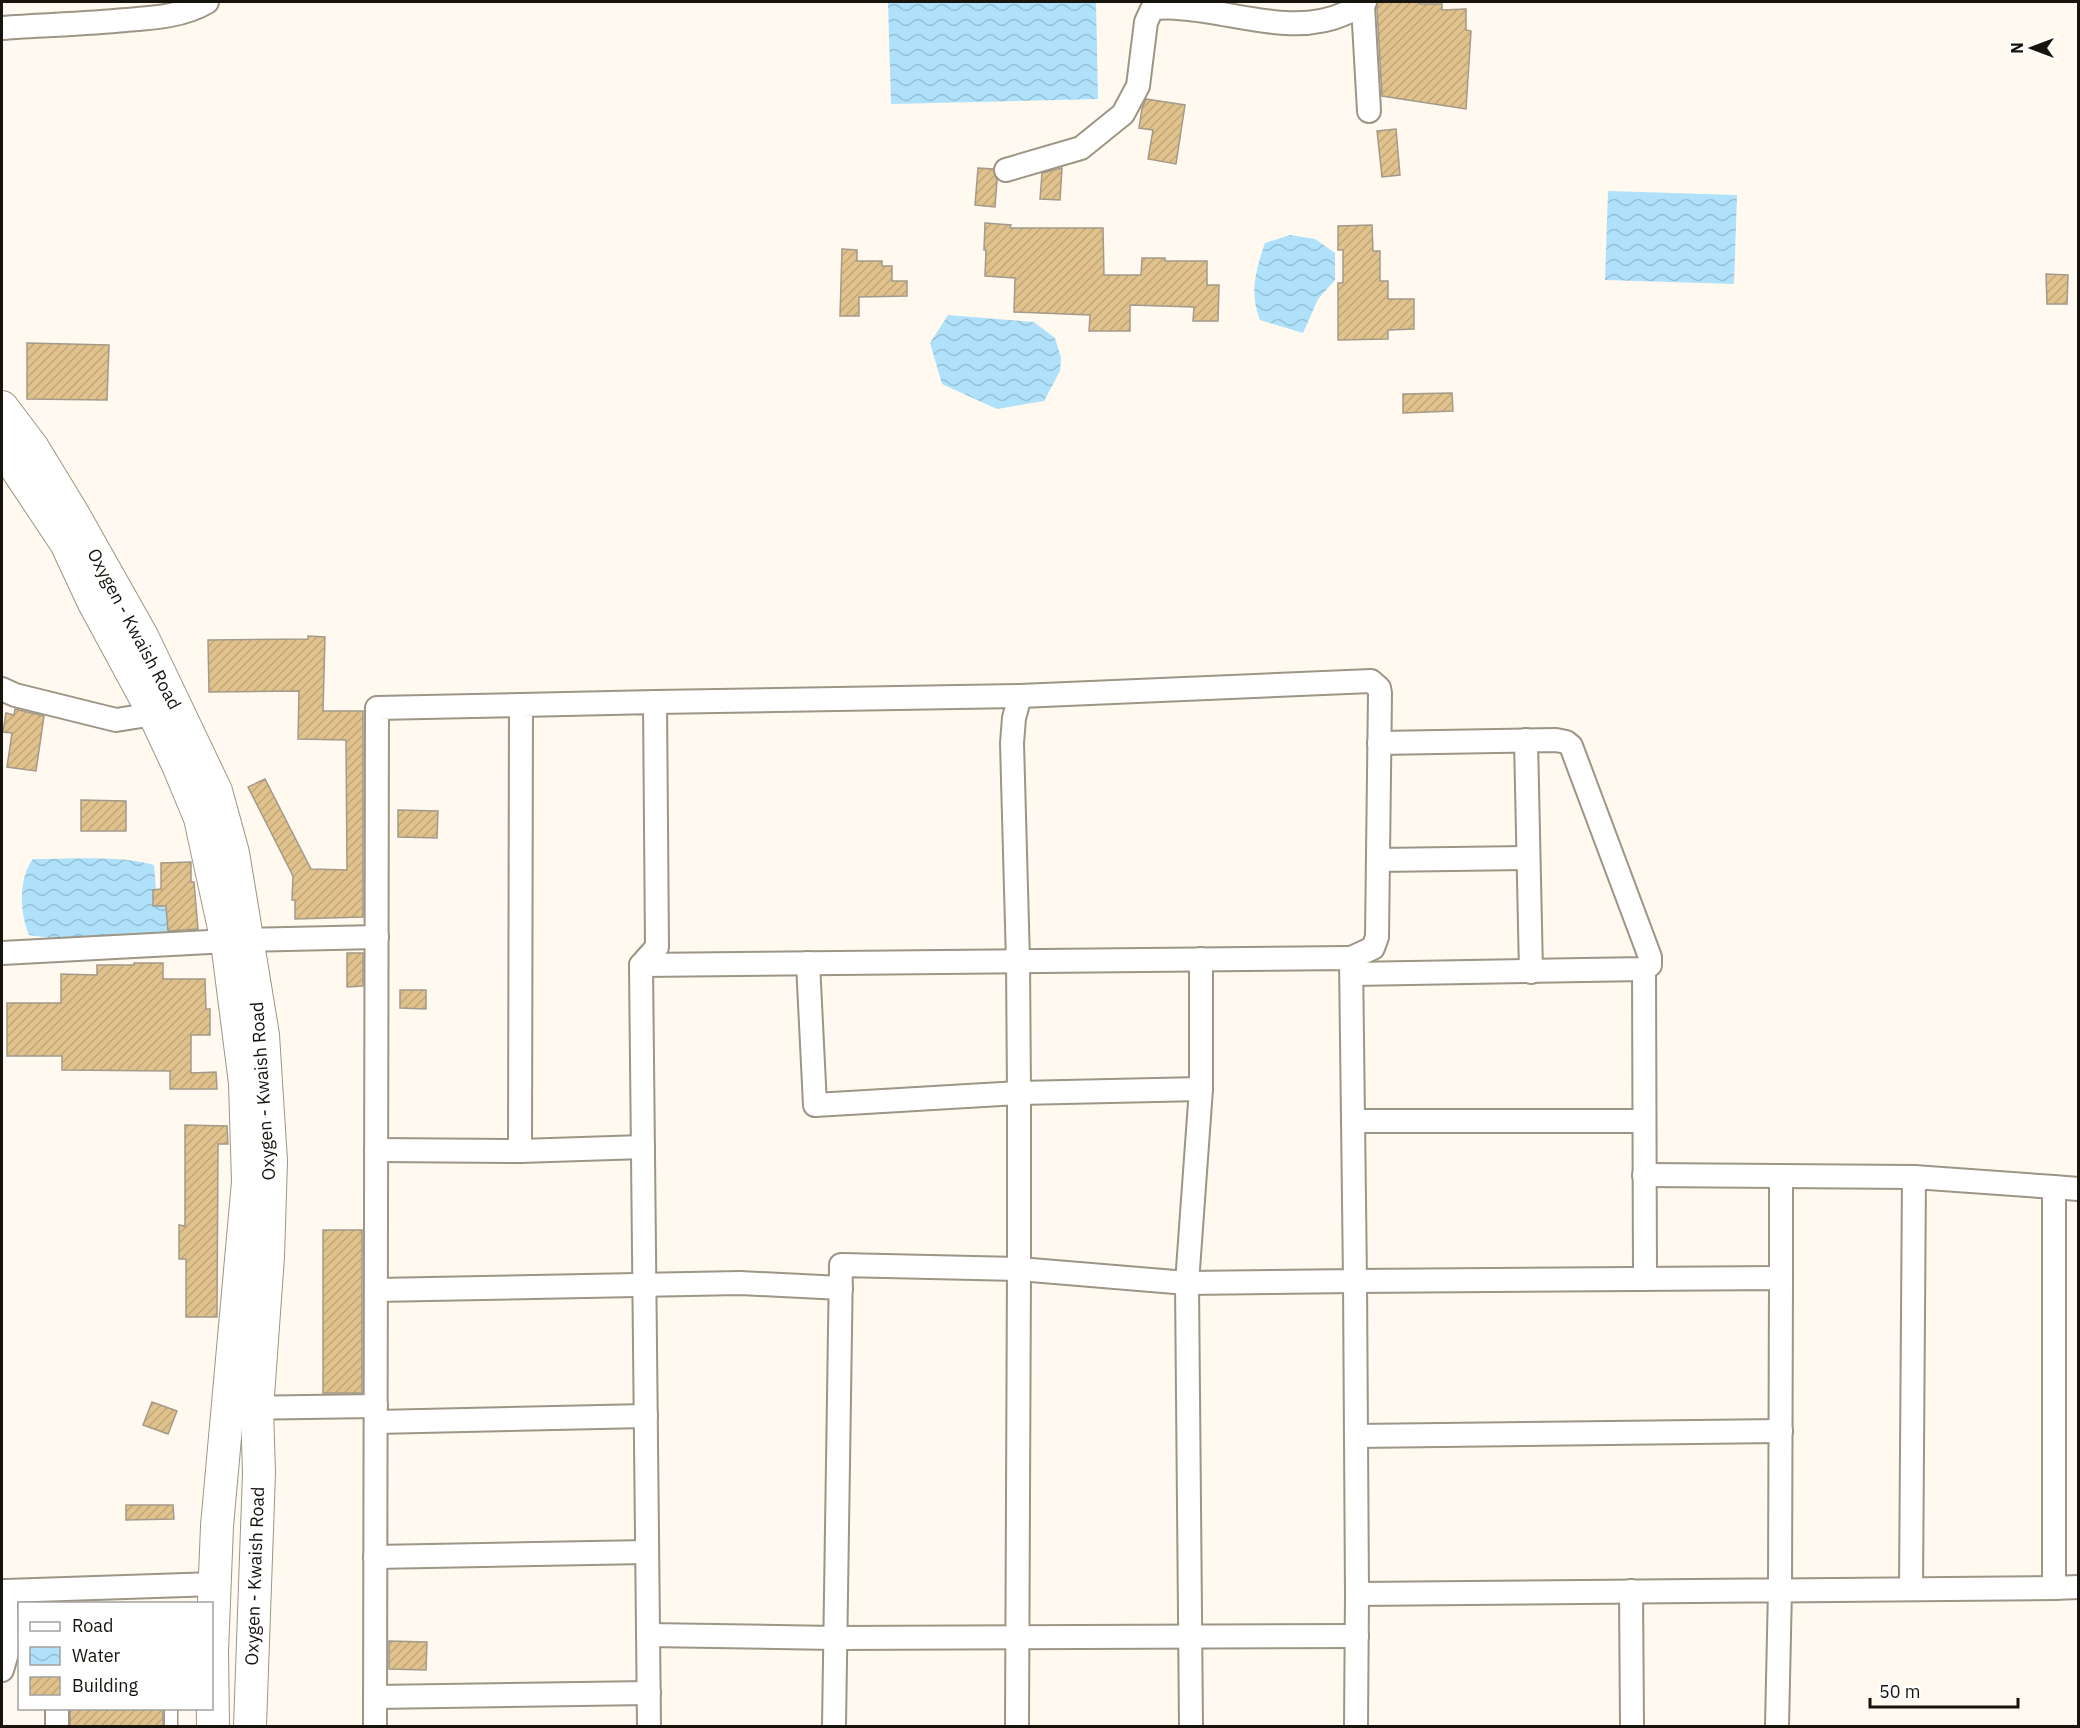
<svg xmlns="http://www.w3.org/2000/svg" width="2080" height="1728" font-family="'IBM Plex Sans',sans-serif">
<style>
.water{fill:url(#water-waves)}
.building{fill:url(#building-hatch);stroke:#a39a8a;stroke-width:1.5}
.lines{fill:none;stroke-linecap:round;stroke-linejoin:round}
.lane-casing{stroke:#9d9585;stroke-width:15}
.street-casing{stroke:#9d9585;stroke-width:26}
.secondary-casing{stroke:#9d9585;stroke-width:34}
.lane{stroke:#fff;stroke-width:12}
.street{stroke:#fff;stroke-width:22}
.secondary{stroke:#fff;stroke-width:32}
.labels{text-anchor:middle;stroke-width:6;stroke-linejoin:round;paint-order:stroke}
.street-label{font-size:18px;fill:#17140e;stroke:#fff}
</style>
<defs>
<pattern id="water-waves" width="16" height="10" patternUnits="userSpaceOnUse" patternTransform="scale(1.5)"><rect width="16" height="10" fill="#afe1fb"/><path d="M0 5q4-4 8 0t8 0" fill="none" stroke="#96c0d6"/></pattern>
<pattern id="building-hatch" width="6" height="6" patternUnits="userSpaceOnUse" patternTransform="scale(1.5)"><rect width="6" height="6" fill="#e1c28c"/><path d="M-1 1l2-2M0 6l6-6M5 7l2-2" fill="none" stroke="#c0a678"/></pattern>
</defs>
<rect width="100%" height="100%" fill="#fff9ef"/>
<g class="water">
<path d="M888 2H1096L1098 99 891 104Z"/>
<path d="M1608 191 1737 195 1734 284 1605 280Z"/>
<path d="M1290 235 1315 239 1335 253V280L1318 299 1303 333 1260 320C1249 292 1256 270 1265 243Z"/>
<path d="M948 315 1034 322 1055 338 1061 358 1060 371 1044 401 997 409 942 384 930 343Z"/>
<path d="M33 859C67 859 123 855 154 865L157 902 166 908 174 920 171 938 85 943 29 935C20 914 18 878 33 859Z"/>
</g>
<g class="building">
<path d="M1378 2H1420V4H1442V10L1466 9V30L1471 31 1466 109 1382 96 1377 8Z"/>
<path d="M1146 99 1185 105 1176 164 1148 159 1153 130 1139 128 1142 108Z"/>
<path d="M1396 129 1400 175 1382 177 1377 131Z"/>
<path d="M978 168 993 169 997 180 995 207 975 205Z"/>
<path d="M1062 168 1060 200 1040 199 1042 173Z"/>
<path d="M985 223 1011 225 1010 228H1103L1104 275H1141L1142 258H1165V261H1207V285H1219L1218 321H1193L1194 307 1130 305V331H1089L1090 315 1014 312 1015 278 985 276 986 250H984Z"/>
<path d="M1372 225 1373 251H1380V281H1388V299H1414V329L1388 330V339L1338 340V283H1343V250H1338V226Z"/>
<path d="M842 249 857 250V261H882V266H892V281H907V296L859 297V316H840Z"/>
<path d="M2046 274 2068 275 2067 304H2047Z"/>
<path d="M27 343 109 345 107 400 27 399Z"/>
<path d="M1452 393 1453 411 1403 413V394Z"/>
<path d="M308 636 325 637 323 711H363V917L295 919V900H292L293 876 248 787 265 779 311 869 347 870 346 740 298 739 299 691 209 692 208 640 308 639Z"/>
<path d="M15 709 44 716 36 771 7 767 12 733 3 732 6 713 14 715Z"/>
<path d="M81 800 126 801V831H81Z"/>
<path d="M398 810 438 811 437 838 398 837Z"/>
<path d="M191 862V882H194L198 929 168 931 166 906H153V890L161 889V863Z"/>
<path d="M347 953H363V986L347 987Z"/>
<path d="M134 963H163V979H205L206 1009H210V1035H191V1073L216 1072 217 1089H170V1071L62 1070V1056H7V1003H61V974L97 975V965H134Z"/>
<path d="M400 990H426V1009L400 1008Z"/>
<path d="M185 1125 227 1126 228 1144H218L217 1317H186V1259H179V1225L185 1226Z"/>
<rect x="323" y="1230" width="39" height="163"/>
<path d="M152 1402 177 1411 168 1434 143 1425Z"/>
<path d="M126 1505H173L174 1519 126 1520Z"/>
<path d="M389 1641 427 1642 426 1670 389 1669Z"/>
<rect x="70" y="1708" width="93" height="18"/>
</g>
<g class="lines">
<defs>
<path id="lane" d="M171 1708V1726"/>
<g id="street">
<path d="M1363 6 1369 111"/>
<path d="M2 28C43 25 85 24 126 20 153 18 184 16 207 2"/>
<path d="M1006 170 1081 148 1123 114 1138 86 1146 22 1152 9C1165 6 1177 8 1189 9 1240 14 1297 36 1346 13 1353 10 1361 8 1365 2"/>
<path d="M2 689 15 695 116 720 154 714"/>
<path d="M1020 696 1014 718 1012 743 1018 961 1019 1093 1201 1089"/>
<path d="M655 702 1020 696 1371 681 1379 688 1380 693 1377 937 1373 948 1351 958"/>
<path d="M1526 740 1531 972"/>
<path d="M1378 860 1528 858"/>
<path d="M2 953 247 940 377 937"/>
<path d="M808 963 815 1105 1019 1093V1269L841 1265 834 1726"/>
<path d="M641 965 657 947 655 702 521 705 520 1151 643 1147"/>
<path d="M1644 969 1645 1279"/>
<path d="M1352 974 1644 969 1650 965V957L1571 746 1566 742 1556 740 1379 743"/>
<path d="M1353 1121H1643"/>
<path d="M376 1150 520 1151"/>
<path d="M1644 1175 1914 1177"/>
<path d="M1781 1176V1278"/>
<path d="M2054 1187 2078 1189"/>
<path d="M376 1290 740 1283 841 1288"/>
<path d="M244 1408 376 1406"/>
<path d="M376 1422 646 1416"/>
<path d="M1356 1436 1781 1431"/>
<path d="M375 1557 647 1552"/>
<path d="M1911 1588 1914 1177 2054 1187V1588L2078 1587"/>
<path d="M2 1591H6L7 1653 2 1670"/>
<path d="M6 1591 215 1584"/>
<path d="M1631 1591 1632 1726"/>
<path d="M648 1635 836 1638 1357 1636"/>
<path d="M375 1697 649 1693"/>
<path d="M57 1726V1708"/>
<path d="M375 1726 377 708 521 705"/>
<path d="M649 1726 641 965 1351 958 1355 1281 1187 1283 1019 1269 1017 1726"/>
<path d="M1191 1726 1187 1283 1201 1089V959"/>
<path d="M1356 1726 1357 1594"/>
<path d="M1777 1726 1780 1589 1781 1278 1355 1281 1357 1594C1590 1591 1822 1588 2054 1588"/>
</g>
<g id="secondary">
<path d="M2 407 33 448 72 512 142 636 216 791 233 853 263 1035 271 1161 268 1257 257 1409 259 1473 250 1726"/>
<path d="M2 447 66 543 94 603 154 714 178 765 200 818 227 942 245 1083 248 1182 217 1526 212 1651 213 1726"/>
</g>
</defs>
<use href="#lane" class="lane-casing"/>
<use href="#street" class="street-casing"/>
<use href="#secondary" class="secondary-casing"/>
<use href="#lane" class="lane"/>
<use href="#street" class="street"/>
<use href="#secondary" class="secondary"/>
</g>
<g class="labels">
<g class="street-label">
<text transform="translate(134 629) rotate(62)" y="6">Oxygen - Kwaish Road</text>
<text transform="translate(263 1091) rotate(-94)" y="6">Oxygen - Kwaish Road</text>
<text transform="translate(255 1576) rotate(-88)" y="6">Oxygen - Kwaish Road</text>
</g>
</g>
<rect width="2080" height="1728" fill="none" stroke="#17140e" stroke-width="6"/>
<rect x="18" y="1602" width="195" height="108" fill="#ffffff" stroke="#a2a19f" stroke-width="1.5"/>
<rect x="30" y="1622" width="30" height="9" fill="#ffffff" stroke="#a2a19f" stroke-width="1.5"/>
<text x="72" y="1632" font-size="18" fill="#17140e">Road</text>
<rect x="30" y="1647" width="30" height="18" fill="url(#water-waves)" stroke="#a2a19f" stroke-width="1.5"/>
<text x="72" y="1662" font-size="18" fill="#17140e">Water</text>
<rect x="30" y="1677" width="30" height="18" fill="url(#building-hatch)" stroke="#a2a19f" stroke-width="1.5"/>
<text x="72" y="1692" font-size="18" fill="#17140e">Building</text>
<g transform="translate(2032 48) rotate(270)" stroke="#ffffff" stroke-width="4.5" paint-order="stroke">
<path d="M0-4.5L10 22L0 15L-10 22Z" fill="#17140e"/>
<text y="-9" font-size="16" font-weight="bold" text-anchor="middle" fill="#17140e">N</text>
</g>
<path d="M1870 1698v9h148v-9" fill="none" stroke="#17140e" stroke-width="3"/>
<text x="1879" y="1698" font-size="18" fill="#17140e" stroke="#ffffff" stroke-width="4.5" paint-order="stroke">50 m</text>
</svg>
